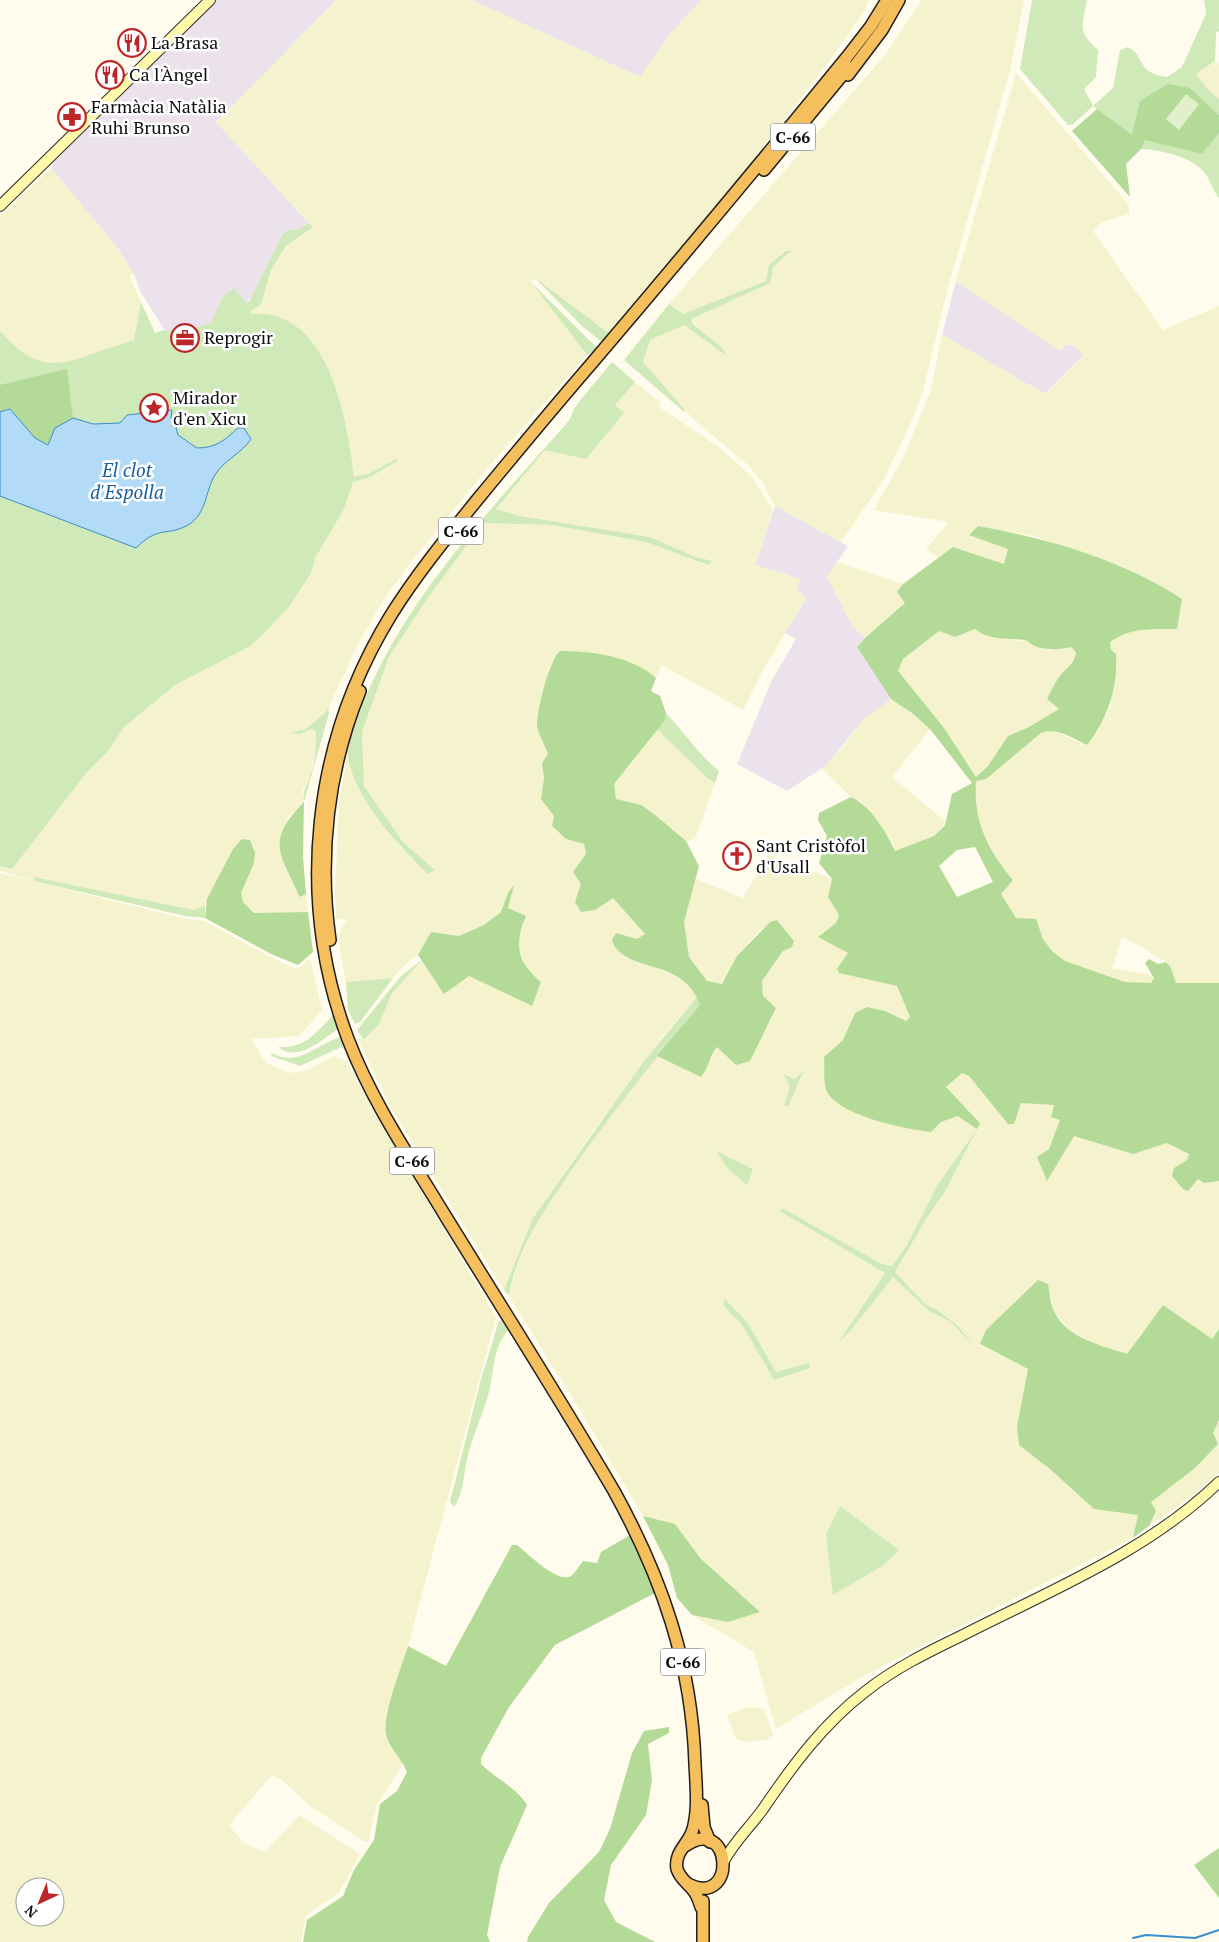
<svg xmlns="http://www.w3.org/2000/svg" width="1219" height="1942" font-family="'PT Serif',serif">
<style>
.industrial{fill:#ebe2ec}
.farmland{fill:#f4f3ce;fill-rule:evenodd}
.green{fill:#cfe9b8}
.forest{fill:#b3da97;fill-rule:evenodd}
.pitch{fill:#e1f0ca}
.water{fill:#b3daf6;stroke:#3b8dcc}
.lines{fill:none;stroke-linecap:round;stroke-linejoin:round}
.stream{stroke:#3b8dcc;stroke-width:2}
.secondary-casing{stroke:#2f2f2f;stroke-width:12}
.trunk-casing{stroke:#1e1e1e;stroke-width:14}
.secondary{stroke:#fef8aa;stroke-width:10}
.trunk{stroke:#f5bf5e;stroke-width:11}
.labels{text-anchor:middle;stroke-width:5;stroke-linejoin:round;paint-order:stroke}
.shield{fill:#fff;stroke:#565656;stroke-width:1}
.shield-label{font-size:16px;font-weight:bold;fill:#0d0d0d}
.poi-label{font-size:18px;fill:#0d0d0d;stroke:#fff;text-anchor:start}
.water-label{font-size:19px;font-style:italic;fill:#175e9f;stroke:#fff}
</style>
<rect width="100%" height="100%" fill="#fffcee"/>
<g class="industrial">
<path d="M210 0H337L216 122 309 223 300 229 288 230 282 235 254 296 206 336 183 359 141 293 134 274 116 246 51 168 55 156Z"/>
<path d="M471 0H701L671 33 640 77Z"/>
<path d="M956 281 1060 350 1066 344 1075 346 1084 355 1045 394 942 335Z"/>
<path d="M775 506 848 546 827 577 853 627 865 637 857 647 891 699 862 721 827 765 787 791 737 764 771 682 796 639 785 633 806 598 796 590 800 579 755 565Z"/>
</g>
<g class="farmland">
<path d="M337 0H471L640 77 671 33 701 0H869L865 11 815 80 687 245 610 334 535 279 531 282 587 355 494 460 404 571 379 607 357 646 327 711 300 734 312 729 316 732 317 745 310 776 302 792 304 802 288 818 280 850 300 897 306 894 308 912 254 913 243 902 241 893 254 853 250 840 242 839 233 849 205 906 194 910 34 877V881L0 871V496L338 485 370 477 396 459 368 474 340 480 247 334 251 311 261 304 271 270 286 246 313 227 216 122Z"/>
<path d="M922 0H1024L1010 70 947 291 923 391 910 425 884 479 841 542 775 506 763 483 747 464 693 419 643 362 650 340 684 324 726 355 690 319 769 283 773 267 790 252 769 265 766 280 702 308 683 314 669 304 885 55Z"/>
<path d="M1215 61 1219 64V99L1208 90 1196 74Z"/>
<path d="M1016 73 1129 205V214L1102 222 1093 231 1163 330 1219 306V983H1176L1171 968 1166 962 1135 943 1122 937 1112 968 1152 975 1154 978 1151 983 1125 982 1065 961 1052 951 1043 939 1036 920 1016 918 1000 894 1013 880 999 863 987 840 975 811V781L986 779 1041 733 1048 730 1054 731 1086 745 1090 740 1111 707 1110 642 1118 636 1139 629H1176L1119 565 1033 536 978 526 969 534 1008 549 1004 564 954 547 939 559 926 549 949 522 874 510 904 456 931 390 942 335 1045 394 1084 355 1075 346 1066 344 1060 351 956 281Z"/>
<path d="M51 168 116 246 134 274 129 276 141 302 132 351 67 369 0 358V217Z"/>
<path d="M635 382 661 403 659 407 720 448 752 477 773 510 755 565 800 579 797 590 806 597 761 674 743 710 662 665 656 678 620 659 576 651H560L549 668 541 708 548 754 542 763 544 778 541 799 554 816 552 827 566 839 584 844 586 854 579 863 582 884 579 894 613 897 619 902 645 934 637 939H630L655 967 690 984 697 997 664 1035 591 1134 533 1218 504 1290 393 1111 358 1040 360 1037 364 1040 379 1024 392 993 422 960 444 993 469 976 532 1006 541 982 527 970 518 943 526 916 508 909V893L501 912 484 925 459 936 431 932 418 955 403 966 393 978 346 982 339 943 340 930 347 920 336 919 335 892 339 804 347 755 360 791 400 847 428 873 434 870 403 842 364 786 362 732 389 657 425 602 483 523 552 525 646 542 707 565 711 561 693 556 650 537 520 516 496 509 545 450 624 414 615 405Z"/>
<path d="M837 562 903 584 897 592 905 603 865 637 853 627 827 577Z"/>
<path d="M975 629 1016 641 1027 640 1035 646 1064 649 1071 647 1076 651V658L1071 666 1060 675 1059 709 1029 727 1008 736 988 766 975 777 969 765 898 671 903 659 939 631 955 637Z"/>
<path d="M891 699 912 713 930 729 892 777 946 822 934 836 895 851 892 841 861 801 851 797 822 769 843 747 862 721Z"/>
<path d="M657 729 707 778 715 783 695 839 686 841 654 814 616 800 614 784Z"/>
<path d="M769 855 832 879 828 897 839 915 836 923 818 937 848 953 838 969 839 973 897 986 910 1017 906 1021 885 1011 867 1007 855 1013 843 1040 824 1057 931 1132 941 1122 958 1116 978 1120 946 1087 962 1073 969 1076 1008 1124H1014L1021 1103 1055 1105 1051 1117 1060 1120 1049 1149 1047 1181 1074 1136 1133 1154 1167 1143 1189 1154 1187 1160 1174 1168 1188 1190 1197 1179 1204 1183 1219 1181V1329L1212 1339 1197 1329 1141 1333 1128 1354 1093 1343 1070 1331 1054 1311 1048 1284 980 1345 1028 1369 1017 1426 1019 1445 1050 1469 1094 1509 1138 1515 1133 1538 865 1675 776 1729 754 1652 692 1615 728 1622 760 1612 701 1559 675 1524 643 1516 585 1418 509 1296 518 1262 537 1220 599 1131 657 1056 701 1077 717 1047 736 1065 771 1021 763 996 762 981 783 951 792 947 794 941 778 920 760 930 737 956 722 985 707 982 689 957 684 922 695 879 743 898ZM803 1071V1072L787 1107 784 1105 790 1087 785 1074 795 1079ZM975 1132 946 1190 927 1217 895 1272 926 1305 936 1309 958 1326 929 1311 893 1277 840 1340 885 1273 780 1211 782 1208 882 1264 892 1266 907 1245 938 1184ZM723 1305 748 1323 776 1372 809 1363 774 1380 742 1325ZM840 1506 899 1550 884 1565 834 1594Z"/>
<path d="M0 873 187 919 205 921 272 958 297 969 310 959 322 1010 299 1036 251 1039 266 1063 290 1073 308 1070 333 1056 346 1061 379 1120 496 1317 408 1646 387 1713 386 1737 404 1763 377 1804 368 1842 363 1841 310 1806 281 1779 272 1775 229 1825 243 1843 265 1852 299 1815 360 1854 339 1893 306 1915 301 1942H0ZM25 1887H55V1917H25Z"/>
<path d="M1219 1420V1473L1180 1505 1149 1526 1156 1511 1151 1502 1213 1433Z"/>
<path d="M748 1707 764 1709 773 1735 766 1740 747 1742 736 1739 727 1715Z"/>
</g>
<g class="green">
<path d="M1032 0H1087C1082 26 1077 31 1098 50L1096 77 1084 89 1093 106 1113 88 1120 50 1128 47C1146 57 1136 73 1167 77L1182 67 1206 14 1204 0H1219V31L1216 33 1215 61 1196 74 1208 90 1219 99V115L1190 88 1132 136 1093 106 1072 125H1068L1020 69Z"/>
<path d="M1219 133V198C1212 190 1210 178 1203 171 1190 156 1160 150 1141 149L1145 139 1202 154Z"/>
<path d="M309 223 313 227 286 246 271 270 261 304 251 311V314C329 307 347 419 354 477L368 474 396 459 399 460 370 477 353 482 344 509 315 558 311 573 288 608 252 645 175 685 124 727 108 751 87 772 12 869 0 866V331C27 361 46 371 86 356 102 350 118 346 134 340L141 302 155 333 164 330 183 331 211 323 222 298 234 288 246 303 250 301 282 235 288 230 300 229Z"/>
<path d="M786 251H791L773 267 770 283 691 319 693 324 721 347 727 356 684 325 650 340 643 362 686 411H683L624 360 669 304 683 314 766 281 769 265Z"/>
<path d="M535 278 610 334 603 343 583 327Z"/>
<path d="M531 282 598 349 587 355Z"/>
<path d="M612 362 635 382 615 405 624 413 586 459 545 450 496 509 520 516 650 537 693 556 712 561 708 565 646 542 552 525 483 523 425 602 389 657 362 732 364 786 403 842 435 870 428 874C398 845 355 800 348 757 346 746 355 728 358 717 398 605 490 510 567 423 572 418 572 411 576 406 587 391 600 377 612 362Z"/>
<path d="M328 707 329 713 304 802C302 790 307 787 310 776 315 763 317 747 316 732L312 729 300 734 291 733 306 729 327 711Z"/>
<path d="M666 713C684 732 699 755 719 771L715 783 707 778 657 729 665 720Z"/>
<path d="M34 877 194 910 205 906V918L185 916 34 881Z"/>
<path d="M422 960 392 993 379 1024 364 1040 357 1030 401 976Z"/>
<path d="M393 978 360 1022 355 1024 348 1010 346 982Z"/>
<path d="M697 997 700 1005C654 1060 610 1115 569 1174 543 1212 516 1250 509 1296L504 1290 533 1218 644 1061Z"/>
<path d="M334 1014 339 1028C322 1040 297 1063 278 1047 305 1049 316 1033 334 1014Z"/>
<path d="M341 1037 346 1050 341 1047 300 1066 271 1056 272 1053C299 1068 316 1044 341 1037Z"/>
<path d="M804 1070 788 1107 784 1105 790 1087 784 1074 795 1079Z"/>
<path d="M977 1129 946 1190 927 1217 895 1272 926 1305 936 1309 958 1326 974 1346 951 1322 929 1311 893 1277 851 1330 838 1343 885 1273 780 1211 782 1208 882 1264 892 1266 907 1245 938 1184Z"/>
<path d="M716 1151 753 1169 747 1185 728 1169Z"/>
<path d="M725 1299 748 1323 776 1372 809 1363 810 1368 774 1380 742 1325 723 1305Z"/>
<path d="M503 1318 510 1328C491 1348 495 1372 488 1396 482 1416 473 1435 468 1455 463 1473 465 1491 454 1507L450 1502 481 1379 499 1321Z"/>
<path d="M840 1506 899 1550 884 1565 833 1595 826 1534Z"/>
</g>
<g class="forest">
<path d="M1168 84 1190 88 1219 115V133L1202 154 1145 140 1141 149 1126 164 1130 197 1072 131 1097 109 1132 135 1140 101Z"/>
<path d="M67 369 73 418 55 428 48 445 35 438 10 409 0 412V385Z"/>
<path d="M978 526C1049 539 1121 559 1182 599L1177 629C1153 629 1130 627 1110 642L1111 650 1116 654C1118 688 1108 718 1087 745 1073 738 1055 727 1041 733L986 779 976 781C973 821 988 850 1013 880L1001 894 1016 918 1036 919 1043 939 1052 951 1065 961 1125 982 1151 983 1154 978 1145 963 1149 959 1158 964 1166 962 1171 968 1176 983H1219V1181L1204 1183 1198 1179 1188 1191 1183 1189 1172 1176 1174 1168 1187 1160 1189 1154 1167 1143 1133 1154 1074 1136 1047 1181 1037 1157 1049 1149 1060 1120 1051 1117 1054 1105 1021 1103 1014 1124H1008L969 1076 962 1073 946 1087 978 1121 980 1124 977 1129 958 1116 941 1122 931 1132C906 1129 834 1115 826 1089 823 1079 825 1067 824 1057L843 1040 855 1013 867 1007 885 1011 906 1021 910 1017 897 986 839 973 837 969 848 953 818 937 836 923 839 915 828 897 832 879 819 863 827 836 818 820 819 813 851 797C870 805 887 833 895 851L934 836 945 825 952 794 972 783 930 729 912 713 891 699 857 647 866 637 905 603 897 592 903 584 953 547 1004 564 1008 549 969 535ZM975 629C990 641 1008 638 1025 640 1029 641 1031 645 1035 646 1044 650 1062 650 1071 647L1076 652C1075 665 1065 668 1059 677 1054 684 1051 692 1047 699L1059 709 1029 727 1008 736 988 766 976 777 944 728 898 671 903 659 939 631 955 637ZM975 847 993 882 957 897 939 866 957 850Z"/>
<path d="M560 651C592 651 631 656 656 678L651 691 660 696 666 713 665 720 614 784 616 799 641 805 654 814 686 841 699 866 684 922 689 957 707 981 722 984 737 956 770 922 777 920 794 941 792 947 783 951 762 981 763 996 776 1008 750 1061 736 1065 717 1047C709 1056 709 1068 701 1077L657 1056 700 1005C684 956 622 974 612 940L616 933 637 939 645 934 613 898 595 910 581 912 575 902 581 884 573 872 586 854 584 844 566 839 552 826 554 816 541 799 544 778 542 763 548 754C545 745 538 734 537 725 537 710 549 660 560 651Z"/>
<path d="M304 802 303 857 306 894 300 897C280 852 265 842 304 802Z"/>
<path d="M242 839 250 840 255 853 254 863 241 893 243 902 254 913 308 912 313 952 298 965 271 954 205 918 207 899 233 849Z"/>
<path d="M514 885 508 908 526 916C514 945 517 962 541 982L532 1006 469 976 444 994 418 955 431 932 459 936 484 925 501 912 508 893Z"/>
<path d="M1038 1280 1048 1284C1050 1292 1050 1303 1054 1311 1067 1339 1101 1345 1127 1354L1163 1305 1212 1339 1219 1329V1420L1213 1433 1218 1444 1195 1468 1151 1502 1156 1511 1149 1526 1133 1538 1138 1515 1094 1509 1050 1469 1019 1445 1017 1426 1028 1369 980 1344 986 1330Z"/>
<path d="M643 1516 675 1524 701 1559 760 1612 728 1622 692 1615 677 1598 668 1565Z"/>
<path d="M630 1535 657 1592 555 1645 509 1707 481 1758V1764C495 1778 517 1788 527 1805L500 1867 487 1935 490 1942H303L307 1920 343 1896 354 1870 374 1840 380 1804 397 1791 407 1772C402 1759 391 1750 387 1738 380 1719 402 1666 408 1646L446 1666 512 1545H517C527 1553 558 1584 571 1576 575 1573 580 1565 583 1561L597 1563 601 1552Z"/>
<path d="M669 1727V1733L648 1744 652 1780 646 1815 611 1865 604 1900 616 1922 655 1942H527L528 1937 549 1903 599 1852 610 1829 632 1753 644 1731Z"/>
<path d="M1219 1848V1898L1194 1865Z"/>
</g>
<path class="pitch" d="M1186 94 1199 104 1179 130 1166 119Z"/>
<path class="water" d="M10 409 35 438 48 445 55 428 73 418 93 424 120 423 127 415 172 410 171 419 179 425 176 428 178 435 197 448C216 448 225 440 238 428H244L251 439C242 453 224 460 215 475 205 491 207 514 188 525 166 537 159 525 136 548L0 496V412Z"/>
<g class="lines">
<path class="stream" d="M1133 1938 1146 1935 1195 1938 1219 1930"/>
<defs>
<g id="secondary">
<path d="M0 206 210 0"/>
<path d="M724 1861C734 1842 750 1827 763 1809 793 1765 823 1724 866 1691 895 1668 928 1652 961 1636 1049 1591 1147 1552 1219 1482"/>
</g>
<g id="trunk">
<path d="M848 75 882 30 899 0"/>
<path d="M764 170 849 67"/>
<path d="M330 940C318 856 328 769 360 691"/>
<path d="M702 1805 704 1827 710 1842"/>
<path d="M685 1846C732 1813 738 1909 688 1884"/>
<path d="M703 1901V1942"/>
<path d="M701 1907C699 1901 697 1894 693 1890 688 1883 680 1879 677 1869 674 1853 687 1845 692 1832 699 1812 696 1785 695 1764 692 1664 662 1578 614 1491 560 1399 502 1308 446 1217 411 1159 372 1102 348 1039 295 898 313 742 391 615 416 575 447 537 477 500 515 454 553 408 592 363 678 262 763 160 847 57L871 26 887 0"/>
</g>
</defs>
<use href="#secondary" class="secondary-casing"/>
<use href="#trunk" class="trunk-casing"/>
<use href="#secondary" class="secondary"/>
<use href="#trunk" class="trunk"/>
</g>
<defs>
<symbol id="restaurant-ring" viewBox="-11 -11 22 22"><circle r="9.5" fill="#fff" stroke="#bd2628" stroke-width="1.5"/><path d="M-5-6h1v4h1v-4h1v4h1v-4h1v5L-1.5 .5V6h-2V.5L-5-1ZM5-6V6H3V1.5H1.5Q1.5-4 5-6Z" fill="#bd2628"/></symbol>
<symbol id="pharmacy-ring" viewBox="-11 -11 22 22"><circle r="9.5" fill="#fff" stroke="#bd2628" stroke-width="1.5"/><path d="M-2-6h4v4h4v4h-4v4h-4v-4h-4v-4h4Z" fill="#bd2628"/></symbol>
<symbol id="office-ring" viewBox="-11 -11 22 22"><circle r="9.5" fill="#fff" stroke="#bd2628" stroke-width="1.5"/><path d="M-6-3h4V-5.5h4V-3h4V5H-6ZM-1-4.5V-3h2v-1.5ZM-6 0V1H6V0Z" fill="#bd2628"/></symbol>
<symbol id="sight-ring" viewBox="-11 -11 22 22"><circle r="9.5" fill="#fff" stroke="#bd2628" stroke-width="1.5"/><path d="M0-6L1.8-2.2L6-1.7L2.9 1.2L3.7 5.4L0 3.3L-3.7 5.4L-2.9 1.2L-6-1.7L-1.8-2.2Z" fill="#bd2628"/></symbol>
<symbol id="church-ring" viewBox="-11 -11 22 22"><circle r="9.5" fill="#fff" stroke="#bd2628" stroke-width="1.5"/><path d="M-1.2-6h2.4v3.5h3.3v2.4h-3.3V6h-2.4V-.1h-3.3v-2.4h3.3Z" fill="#bd2628"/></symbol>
</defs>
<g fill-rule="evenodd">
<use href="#restaurant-ring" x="116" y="27" width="32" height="32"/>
<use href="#restaurant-ring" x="94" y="59" width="32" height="32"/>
<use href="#pharmacy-ring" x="56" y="101" width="32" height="32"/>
<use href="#office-ring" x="169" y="322" width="32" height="32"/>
<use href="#sight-ring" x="138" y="392" width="32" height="32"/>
<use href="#church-ring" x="721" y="840" width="32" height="32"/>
</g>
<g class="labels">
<g class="shield">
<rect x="770.5" y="123.5" width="45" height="27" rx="4"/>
<rect x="438.5" y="517.5" width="45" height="27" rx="4"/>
<rect x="389.5" y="1147.5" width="45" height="27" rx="4"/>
<rect x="660.5" y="1648.5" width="45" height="27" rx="4"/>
</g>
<g class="shield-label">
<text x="793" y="143">C-66</text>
<text x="461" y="537">C-66</text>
<text x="412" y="1167">C-66</text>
<text x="683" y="1668">C-66</text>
</g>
<g class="poi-label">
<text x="151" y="49">La Brasa</text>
<text x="129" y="81">Ca l'Àngel</text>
<text x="91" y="113">Farmàcia Natàlia<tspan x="91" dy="21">Ruhi Brunso</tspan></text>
<text x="204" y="344">Reprogir</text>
<text x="173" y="404">Mirador<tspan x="173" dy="21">d'en Xicu</tspan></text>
<text x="756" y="852">Sant Cristòfol<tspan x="756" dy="21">d'Usall</tspan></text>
</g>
<g class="water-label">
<text x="127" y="477">El clot<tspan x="127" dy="22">d'Espolla</tspan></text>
</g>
</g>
<g transform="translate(40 1902) rotate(224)"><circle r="24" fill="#ffffff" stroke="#9e9e9e"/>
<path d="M0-4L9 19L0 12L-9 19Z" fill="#bd2628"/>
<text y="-8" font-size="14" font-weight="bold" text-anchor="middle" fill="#0d0d0d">N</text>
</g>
</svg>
